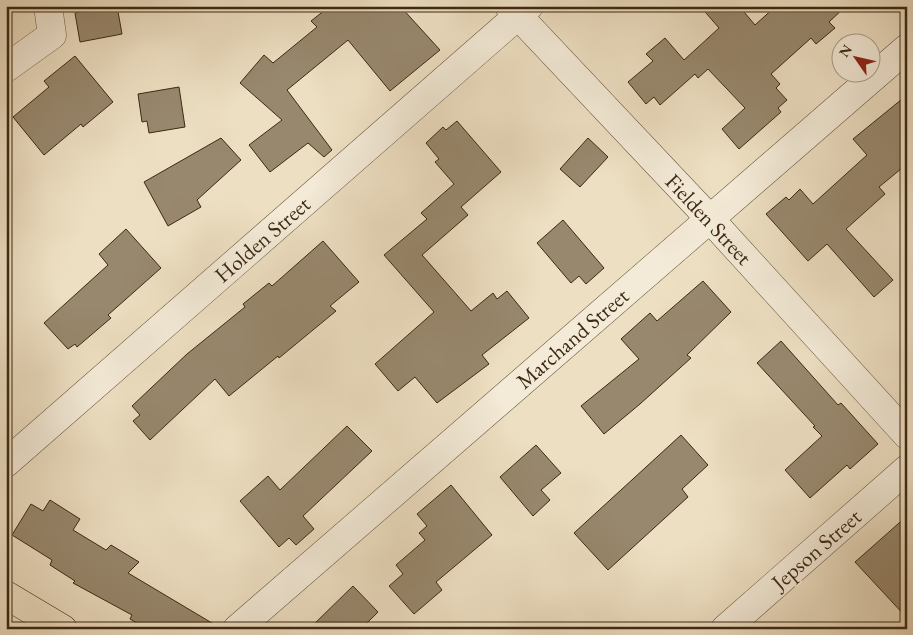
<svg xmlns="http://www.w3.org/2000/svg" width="913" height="635" font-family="'EB Garamond',serif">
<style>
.building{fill:#98886e;stroke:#3c2913}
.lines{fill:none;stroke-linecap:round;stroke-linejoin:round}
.minor-casing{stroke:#68563f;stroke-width:29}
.major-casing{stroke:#3c2913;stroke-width:29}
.minor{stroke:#f3ead7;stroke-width:28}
.major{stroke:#eddfc2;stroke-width:28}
.labels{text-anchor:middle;stroke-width:4;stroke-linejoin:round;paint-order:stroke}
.street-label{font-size:22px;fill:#3c2913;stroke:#f3ead7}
</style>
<rect width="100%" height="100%" fill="#eddfc2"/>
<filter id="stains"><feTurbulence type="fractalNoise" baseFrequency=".004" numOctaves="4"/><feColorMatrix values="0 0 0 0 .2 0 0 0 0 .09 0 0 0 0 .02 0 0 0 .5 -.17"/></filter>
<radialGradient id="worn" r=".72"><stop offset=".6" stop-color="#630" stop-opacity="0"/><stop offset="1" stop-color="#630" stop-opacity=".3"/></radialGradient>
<g class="building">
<path d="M79 6H117L122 34 80 42 75 13 80 12Z"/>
<path d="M330 6H400L440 50 390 91 348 40 287 90 332 150 324 157 308 143 270 172 249 145 282 120 240 83 264 55 273 63 317 27 311 21Z"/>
<path d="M700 6H739L755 25 776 6H846L829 22 835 28 816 44 811 38 771 74 780 84 776 88 787 100 778 108 781 112 739 149 722 129 745 108 708 69 698 78 695 74 660 105 654 97 646 104 628 82 653 61 646 54 665 38 684 60 719 28Z"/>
<path d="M75 56 113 102 83 127 81 124 44 155 13 117 49 87 44 81Z"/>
<path d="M179 87 185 127 149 133 147 121 142 122 138 94Z"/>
<path d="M907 95V164L879 187 885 194 846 229 893 280 874 297 827 244 808 261 766 214 786 197 789 200 800 189 813 204 867 155 853 139Z"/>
<path d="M457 121 501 172 461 207 468 215 422 255 471 311 493 293 497 299 507 291 529 318 482 355 489 364 437 403 415 377 398 391 375 364 434 312 384 255 427 219 421 213 454 184 435 162 439 159 426 143 443 127 446 130Z"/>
<path d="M221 138 241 160 197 200 201 207 168 226 144 182Z"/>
<path d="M588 138 608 157 580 187 560 169Z"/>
<path d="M563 220 604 268 586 284 579 276 571 283 537 243Z"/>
<path d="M126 229 161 268 108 315 111 318 77 347 75 344 68 349 44 323 108 265 99 254Z"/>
<path d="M323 241 359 282 330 306 336 311 279 358 278 356 229 396 215 379 150 440 133 421 140 415 132 406 187 354 245 307 243 304 269 283 272 286Z"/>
<path d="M703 281 731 312 687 355 691 358 640 404 604 434 581 406 639 359 621 339 650 313 657 321Z"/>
<path d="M781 341 838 405 841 403 878 444 850 469 847 465 810 498 785 470 822 436 813 427 815 426 757 363Z"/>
<path d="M347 426 372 451 303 516 314 529 296 545 289 538 279 547 240 501 268 476 280 490Z"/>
<path d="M681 435 708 465 682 489 688 497 608 570 574 533Z"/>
<path d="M536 445 561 473 541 490 550 500 533 516 500 477Z"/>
<path d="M451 485 492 535 436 582 442 590 414 614 389 586 403 574 396 565 425 540 419 533 427 526 417 514Z"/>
<path d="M50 500 80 519 73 530 106 550 111 545 139 562 128 573 222 629H147L130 619 132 615 73 583 75 581 50 565 52 560 12 535 31 504 43 511Z"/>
<path d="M907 516V618L855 562Z"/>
<path d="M353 586 378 612 361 629H309Z"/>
</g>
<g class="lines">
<defs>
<g id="minor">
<path d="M509 6 710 219 907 435"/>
<path d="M6 68 52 35 48 6"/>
<path d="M6 463 529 6"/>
<path d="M237 629 907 48"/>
<path d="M725 629 907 469"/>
</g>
<path id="major" d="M6 595 63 629"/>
</defs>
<use href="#minor" class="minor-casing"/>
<use href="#major" class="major-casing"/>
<use href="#minor" class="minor"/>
<use href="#major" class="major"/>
</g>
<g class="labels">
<g class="street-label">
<text transform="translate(709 219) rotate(47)" y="8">Fielden Street</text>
<text transform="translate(262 239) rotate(-41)" y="8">Holden Street</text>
<text transform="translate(572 338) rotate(-41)" y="8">Marchand Street</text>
<text transform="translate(816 549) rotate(-41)" y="8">Jepson Street</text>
</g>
</g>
<rect width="913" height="635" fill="none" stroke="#eddfc2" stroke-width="25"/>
<rect x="8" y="8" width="898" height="620" fill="none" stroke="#3c2913" stroke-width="2.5"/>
<rect x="12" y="12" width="888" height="610" fill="none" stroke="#3c2913"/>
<g transform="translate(856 58) rotate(304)"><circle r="24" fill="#f3ead7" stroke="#aa9d89"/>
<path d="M0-4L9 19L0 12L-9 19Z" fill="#8f2418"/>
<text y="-8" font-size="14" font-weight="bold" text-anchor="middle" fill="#3c2913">N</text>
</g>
<rect width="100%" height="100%" filter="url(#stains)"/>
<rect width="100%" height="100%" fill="url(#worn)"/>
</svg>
